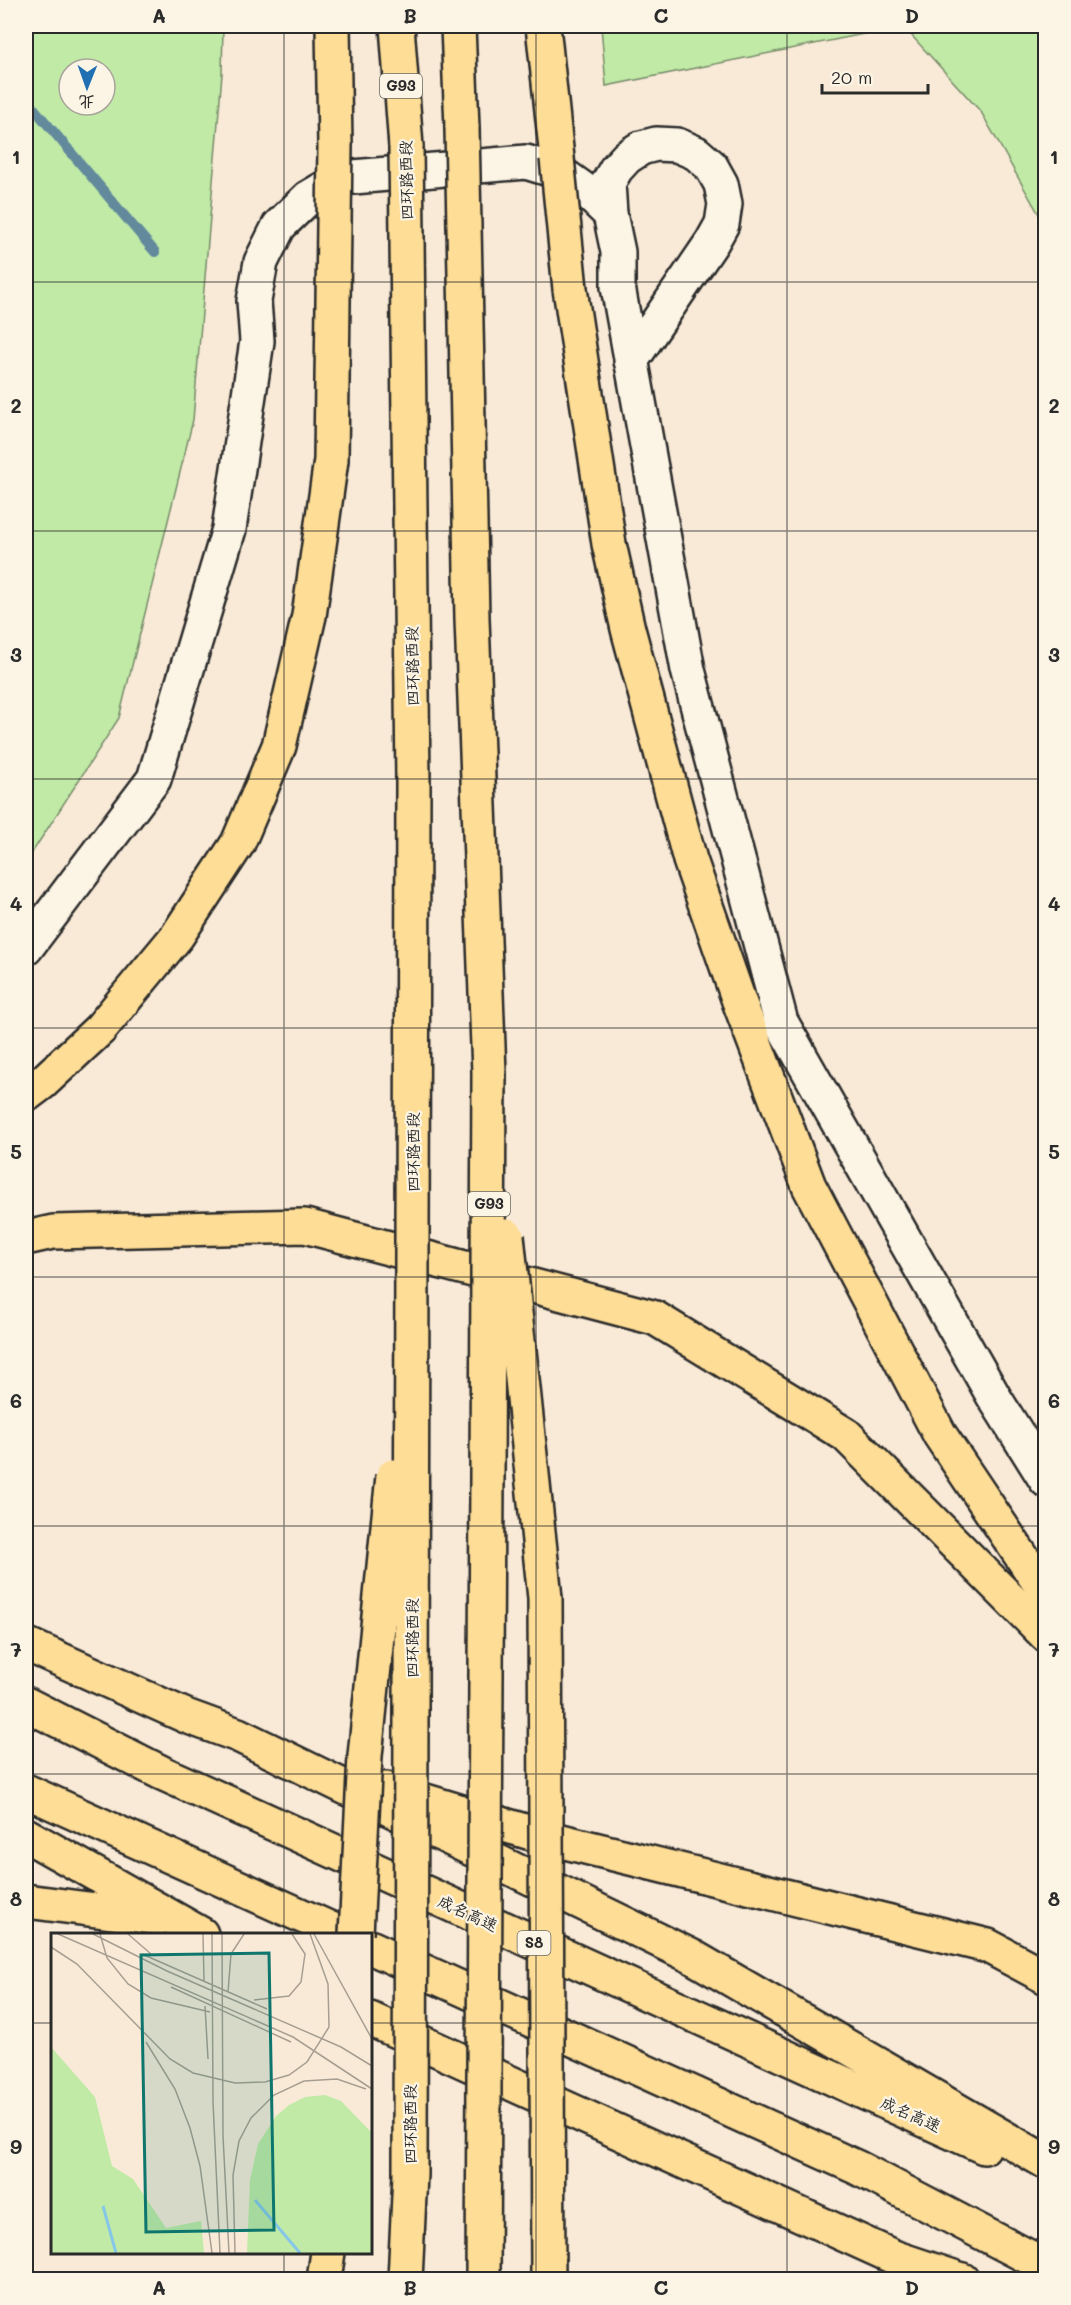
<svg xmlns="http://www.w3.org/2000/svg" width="1071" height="2305" font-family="Mali,'LXGW WenKai TC',sans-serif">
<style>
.green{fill:#c0eaa6;stroke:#768a68;stroke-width:1.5;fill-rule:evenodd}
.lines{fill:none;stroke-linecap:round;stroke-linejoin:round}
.stream{stroke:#62899c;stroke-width:10}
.tertiary-casing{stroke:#2b2b2b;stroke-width:38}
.motorway-casing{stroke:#2b2b2b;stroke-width:38}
.tertiary{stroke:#fcf5e5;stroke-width:33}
.motorway{stroke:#fedd96;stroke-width:33}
.motorway-bridge-casing{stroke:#2b2b2b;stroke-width:38;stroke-linecap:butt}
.motorway-bridge{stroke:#fedd96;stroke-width:33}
.grid{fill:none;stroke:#2b2b2b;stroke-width:1.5;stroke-opacity:0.55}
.labels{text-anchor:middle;stroke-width:4.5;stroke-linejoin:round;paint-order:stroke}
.shield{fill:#fcf5e5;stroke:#6a6863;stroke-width:1.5}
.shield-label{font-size:15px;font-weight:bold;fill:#2b2b2b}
.street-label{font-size:16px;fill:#2b2b2b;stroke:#fcf5e5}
.inset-river{fill:none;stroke:#86c7e7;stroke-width:3}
.inset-road{fill:none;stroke:#a79e92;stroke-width:1.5}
.view{fill:#0f766e;fill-opacity:0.15;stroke:#0f766e;stroke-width:3}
.inset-edge{fill:none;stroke:#2b2b2b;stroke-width:3}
.neatline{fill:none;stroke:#2b2b2b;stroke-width:2}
.grid-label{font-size:20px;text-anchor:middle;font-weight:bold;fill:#2b2b2b}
</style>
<rect width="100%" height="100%" fill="#f9ead7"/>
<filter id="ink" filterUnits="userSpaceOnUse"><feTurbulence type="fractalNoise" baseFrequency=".0167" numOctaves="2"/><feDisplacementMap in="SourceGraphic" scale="12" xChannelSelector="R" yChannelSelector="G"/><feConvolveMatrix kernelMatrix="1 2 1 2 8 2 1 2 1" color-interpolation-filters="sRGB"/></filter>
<g filter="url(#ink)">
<g class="green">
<path d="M26 26H223L222 74 193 420 119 718 26 862ZM69 69H105V105H69Z"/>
<path d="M601 26H1045V225L981 112 903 26 606 86Z"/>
</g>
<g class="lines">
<path class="stream" d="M26 99 155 252"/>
<defs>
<g id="tertiary">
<path d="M631 361 712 242 722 224 725 204 721 184 711 166 696 153 677 145 656 144 641 148 627 157 616 169 608 183 610 214 618 252V287L688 670 781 1022 994 1397 1046 1480"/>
<path d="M26 948 154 779 229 529 257 341 254 301 261 262 279 226 308 198 342 178 526 162 559 172 587 192 610 214"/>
</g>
<g id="motorway">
<path d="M333 26 335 145"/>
<path d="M397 26 406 147"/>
<path d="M458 26 462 128"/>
<path d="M543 26 557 158"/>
<path d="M570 289 609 544 628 629 690 860 739 1001 809 1186 940 1435 1046 1593"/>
<path d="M26 1095 42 1083 100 1029"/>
<path d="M26 1238 53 1232 305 1226 655 1318 846 1435 1046 1635"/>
<path d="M26 1644 186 1716 238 1735 693 1957 1046 2162"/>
<path d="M26 1704 162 1773 984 2147"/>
<path d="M386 1789 541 1836 988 1946 1046 1977"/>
<path d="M26 1791 342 1934"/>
<path d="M26 1835 201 1934"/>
<path d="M26 1901 158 1918"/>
<path d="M370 1947 858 2168 1046 2266"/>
<path d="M370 2019 896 2258 962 2280"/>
<path d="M324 2280 328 2252"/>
</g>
</defs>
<use href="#tertiary" class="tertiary-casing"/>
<use href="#motorway" class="motorway-casing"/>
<use href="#tertiary" class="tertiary"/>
<use href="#motorway" class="motorway"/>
<defs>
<g id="motorway-bridge">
<path d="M462 128 472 619 489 1073 483 2280"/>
<path d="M557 158 570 289"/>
<path d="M100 1029 177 936 238 843 279 746 309 616 331 460 335 145"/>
<path d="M507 1236 545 1598 548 2280"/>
<path d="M356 1934 365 1756 393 1476"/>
<path d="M405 2280 410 2174 413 783 406 147"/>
</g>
</defs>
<use href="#motorway-bridge" class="motorway-bridge-casing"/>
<use href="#motorway-bridge" class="motorway-bridge"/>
</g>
</g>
<path class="grid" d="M284 26V1934M536 26V2280M787 26V2280M26 282H1046M26 531H1046M26 779H1046M26 1028H1046M26 1277H1046M26 1526H1046M26 1774H1046M26 2023H52M370 2023H1046M284 2252V2280"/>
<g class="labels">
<g class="shield">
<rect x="380" y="74" width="42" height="24" rx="4.5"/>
<rect x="468" y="1192" width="42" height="24" rx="4.5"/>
<rect x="517.5" y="1931" width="33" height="24" rx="4.5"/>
</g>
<g class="shield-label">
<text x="401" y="91">G93</text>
<text x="489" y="1209">G93</text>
<text x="534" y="1948">S8</text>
</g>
<g class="street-label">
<text transform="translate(406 180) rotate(-91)" y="6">四环路西段</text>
<text transform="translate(412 666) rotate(-91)" y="6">四环路西段</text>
<text transform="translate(413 1152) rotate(-90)" y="6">四环路西段</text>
<text transform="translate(412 1638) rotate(-90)" y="6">四环路西段</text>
<text transform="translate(468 1913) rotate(25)" y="6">成名高速</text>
<text transform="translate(911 2114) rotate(24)" y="6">成名高速</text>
<text transform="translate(410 2124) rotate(-90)" y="6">四环路西段</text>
</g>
</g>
<g transform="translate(51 1933)">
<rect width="321" height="321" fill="#f9ead7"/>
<path d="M0 114 44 164 61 233 82 246 115 295 150 288 153 320H0ZM274 162 290 168 321 200V320H196L199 247 207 211 225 183 238 172 254 164Z" fill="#c0eaa6"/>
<path class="inset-river" d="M204 267 249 320M52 273 65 320"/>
<path class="inset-road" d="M7 1 242 104 321 156M42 1 116 38 290 114 321 133M49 1 56 25 77 51 100 65 159 79M77 1 100 21M152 1 153 48M161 1 162 169 169 320M171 1 172 203 178 320M263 1 321 106M0 14 26 31 119 126 142 140 184 150 214 149 238 142 256 129 278 94 277 51 259 1M91 21 216 76M120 54 240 109M177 59 180 21 193 1M203 67 238 63 250 49 254 21 241 1M154 73 157 126M95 109 124 156 139 195 149 233 161 320M184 320 182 242 188 208 200 185 223 162 253 148 286 146 315 156"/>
<path class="view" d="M218 20 223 297 95 299 90 22Z"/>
<rect width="321" height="321" class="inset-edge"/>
</g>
<rect width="1071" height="2305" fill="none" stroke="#fcf5e5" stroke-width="66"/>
<g transform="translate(87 87) rotate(181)"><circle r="28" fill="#fcf5e5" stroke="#a8a49b" stroke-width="1.5"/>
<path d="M0-4.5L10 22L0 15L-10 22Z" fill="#1f6fb2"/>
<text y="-9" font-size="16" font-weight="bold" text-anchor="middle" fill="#2b2b2b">北</text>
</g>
<path d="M822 84v9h106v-9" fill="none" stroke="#2b2b2b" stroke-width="3"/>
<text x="831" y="84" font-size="18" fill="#2b2b2b" stroke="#fcf5e5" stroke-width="4.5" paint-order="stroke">20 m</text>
<rect x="33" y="33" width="1005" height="2239" class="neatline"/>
<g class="grid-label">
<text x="159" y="23">A</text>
<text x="410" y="23">B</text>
<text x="661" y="23">C</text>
<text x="912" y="23">D</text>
<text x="16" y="164">1</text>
<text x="1054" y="164">1</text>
<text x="16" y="413">2</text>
<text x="1054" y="413">2</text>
<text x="16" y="662">3</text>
<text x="1054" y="662">3</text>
<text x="16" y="911">4</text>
<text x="1054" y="911">4</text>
<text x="16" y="1159">5</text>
<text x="1054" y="1159">5</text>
<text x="16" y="1408">6</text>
<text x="1054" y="1408">6</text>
<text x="16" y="1657">7</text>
<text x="1054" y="1657">7</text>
<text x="16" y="1906">8</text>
<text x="1054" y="1906">8</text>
<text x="16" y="2154">9</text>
<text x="1054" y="2154">9</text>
<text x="159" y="2295">A</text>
<text x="410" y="2295">B</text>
<text x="661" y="2295">C</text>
<text x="912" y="2295">D</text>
</g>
</svg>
